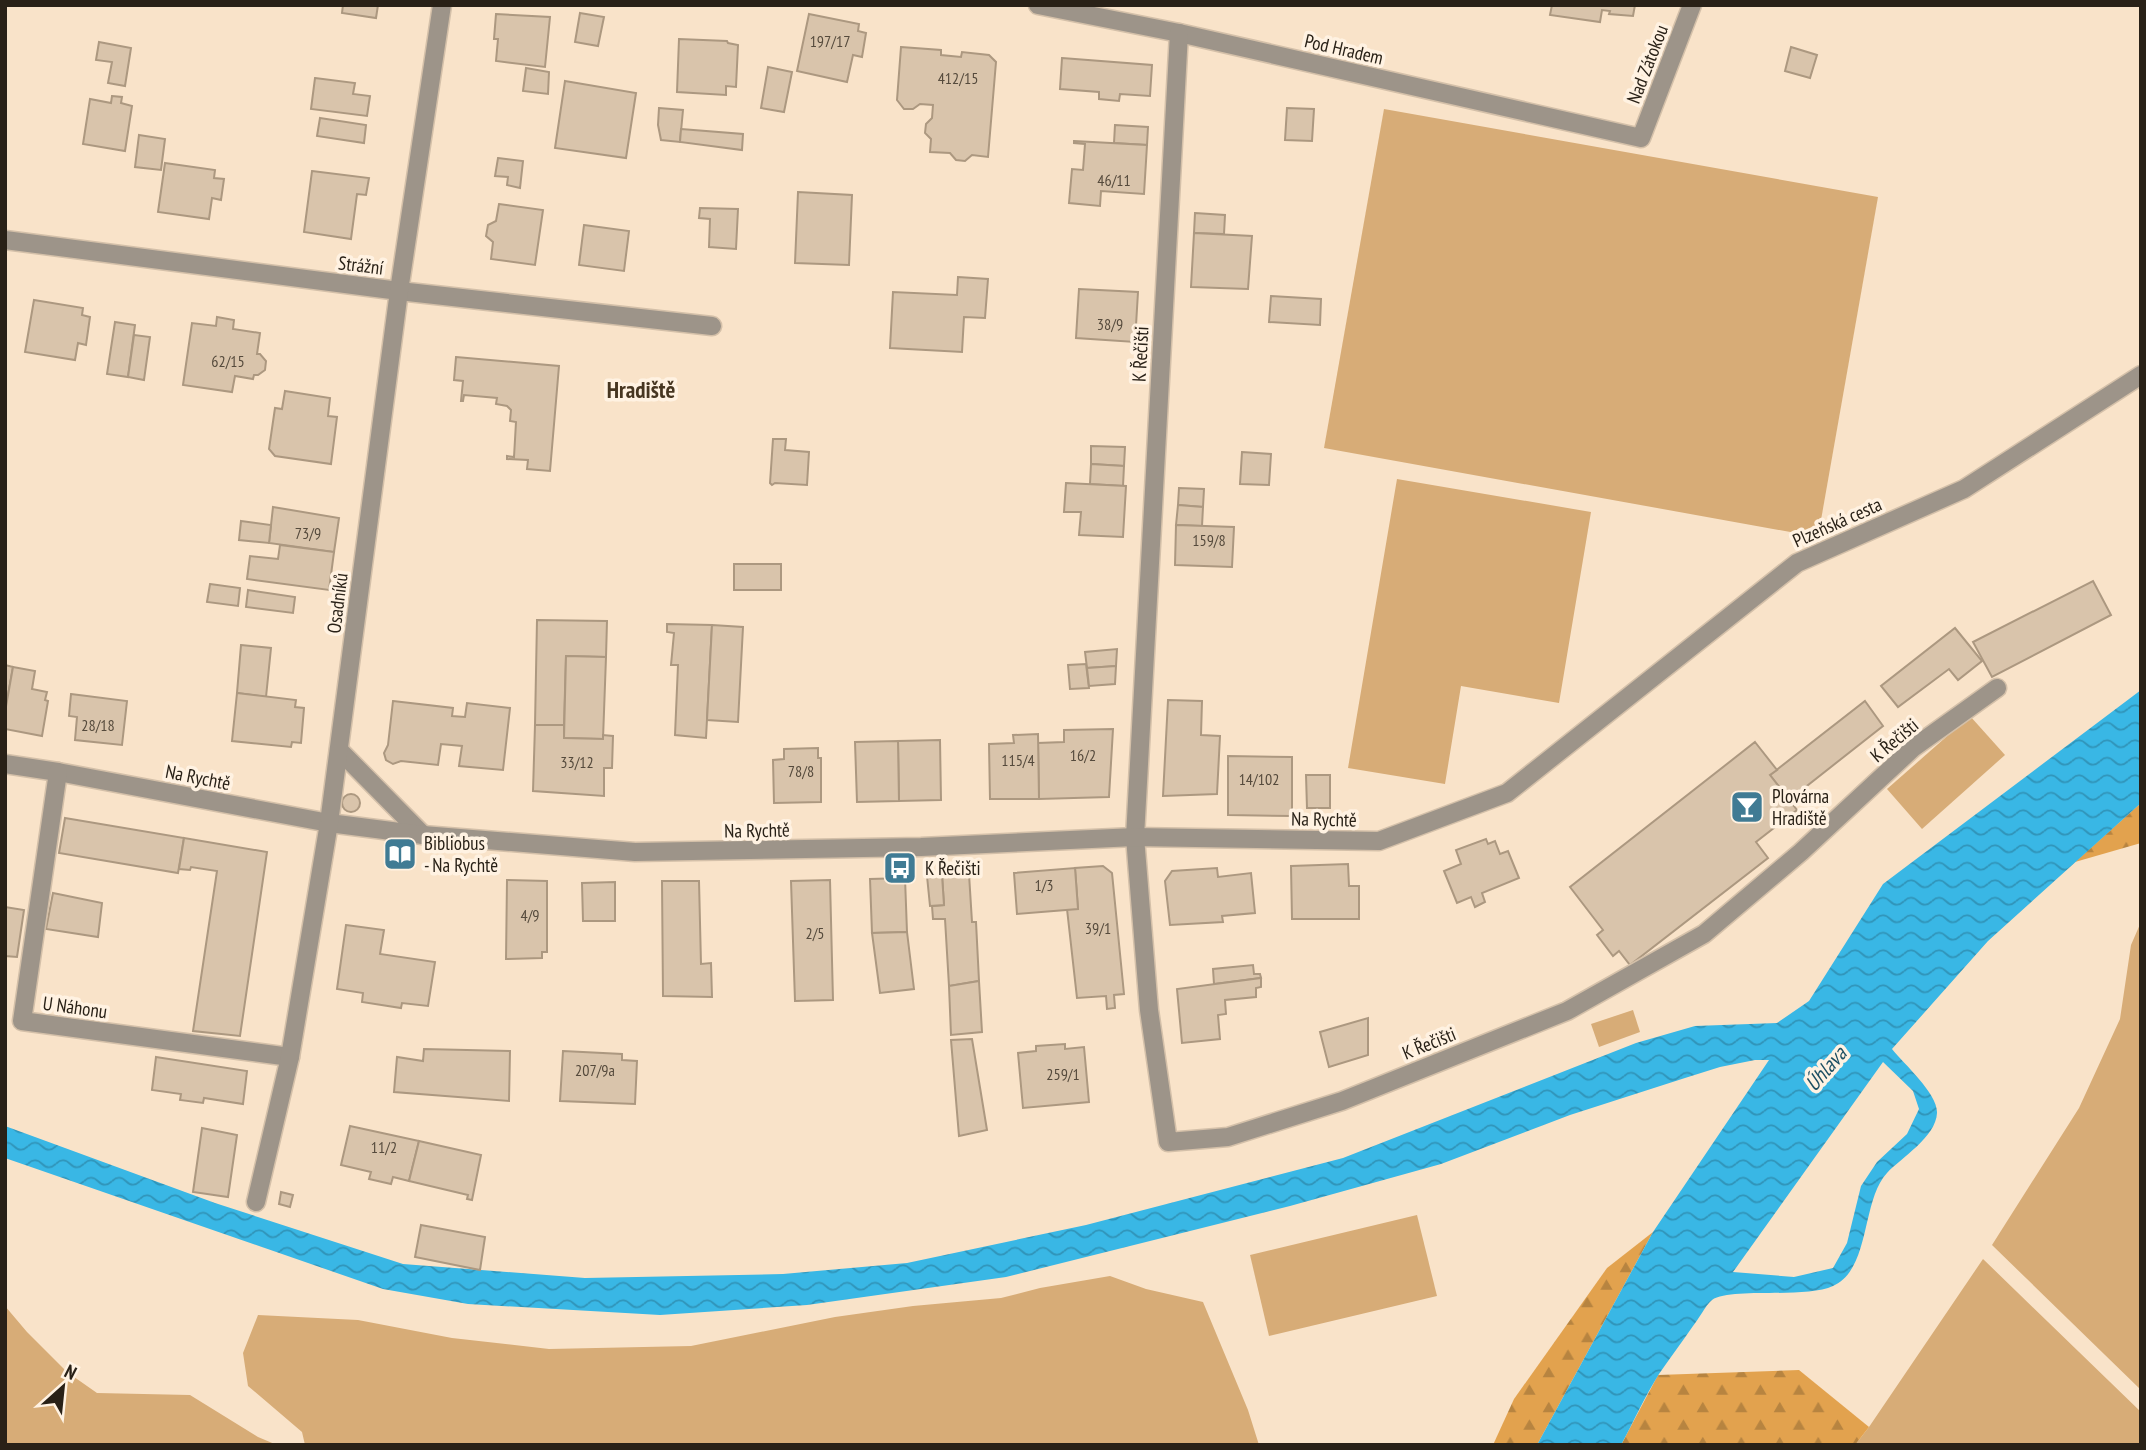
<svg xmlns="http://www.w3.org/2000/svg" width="2146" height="1450" font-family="'PT Sans Narrow',sans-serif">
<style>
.green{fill:#d7ac77}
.forest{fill:url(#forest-firs)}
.water{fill:url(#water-waves);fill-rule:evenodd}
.building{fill:#d9c4ab;stroke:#ac9880;stroke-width:2}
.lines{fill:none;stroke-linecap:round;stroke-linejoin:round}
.street-casing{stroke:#d4c0a9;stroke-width:21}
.street{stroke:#9d9489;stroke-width:18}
.labels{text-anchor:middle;stroke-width:7;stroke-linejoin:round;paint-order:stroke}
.number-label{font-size:16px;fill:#554a3c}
.street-label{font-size:19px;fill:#292117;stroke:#fff2e2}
.poi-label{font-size:19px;fill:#292117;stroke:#fff2e2;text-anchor:start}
.water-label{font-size:21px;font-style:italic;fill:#1d4f63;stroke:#fff2e2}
.quarter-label{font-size:23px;font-weight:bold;fill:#473621;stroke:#fff2e2}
</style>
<defs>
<pattern id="forest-firs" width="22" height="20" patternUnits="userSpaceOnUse" patternTransform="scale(1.75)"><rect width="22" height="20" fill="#e2a24e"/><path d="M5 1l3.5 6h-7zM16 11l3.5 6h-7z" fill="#b78440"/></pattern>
<pattern id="water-waves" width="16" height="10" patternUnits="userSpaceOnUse" patternTransform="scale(1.75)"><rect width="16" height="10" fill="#39b7e5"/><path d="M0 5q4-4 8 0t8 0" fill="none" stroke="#3094b9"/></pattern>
</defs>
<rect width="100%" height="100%" fill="#f9e3c9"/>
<g class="green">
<path d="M1384 109 1878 197 1818 537 1324 448Z"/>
<path d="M1397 479 1591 512 1559 703 1461 686 1445 784 1348 768Z"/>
<path d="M1970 716 2005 755 1922 829 1887 789Z"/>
<path d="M2141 922V1390L1992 1245 2079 1108 2120 1019 2131 945Z"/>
<path d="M1633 1010 1640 1032 1599 1047 1591 1024Z"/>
<path d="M1417 1215 1437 1296 1269 1336 1250 1255Z"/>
<path d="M1983 1259 2141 1412V1445H1855L1869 1427Z"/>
<path d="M1110 1276 1146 1289 1203 1302 1248 1410 1259 1445H305L302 1432 248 1386 243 1353 258 1315 358 1320 452 1338 549 1349 691 1346 835 1317 913 1306 1001 1298 1040 1288Z"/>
<path d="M5 1306 27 1332 67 1372 97 1393 190 1395 258 1437 277 1445H5Z"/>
</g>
<g class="forest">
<path d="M2141 803V843L2075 862Z"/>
<path d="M1653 1232 1537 1445H1493L1514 1399 1607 1268Z"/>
<path d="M1799 1370 1869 1427 1855 1445H1621L1658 1375Z"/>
</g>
<path class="water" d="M2141 690V803L1988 941 1892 1049C1904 1064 1938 1094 1937 1113 1936 1137 1901 1158 1887 1173 1861 1201 1871 1269 1833 1286 1805 1299 1731 1287 1712 1300 1705 1306 1699 1319 1693 1326 1682 1342 1670 1358 1659 1374 1645 1396 1634 1421 1621 1445H1537L1653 1232 1769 1060H1755L1720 1067 1685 1078 1570 1115 1441 1164 1290 1206 1006 1277 807 1305 660 1315 468 1304 383 1289 5 1158V1126L215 1203 403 1264 585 1278 783 1274 907 1263 1086 1225 1343 1158 1636 1043 1695 1026 1777 1023 1809 1001 1883 884ZM1883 1062 1913 1091 1919 1109 1907 1134 1877 1162 1861 1186 1847 1243 1833 1268 1794 1277 1733 1272Z"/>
<g class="building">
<path d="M343 5H378L376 18 342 13Z"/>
<path d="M1552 5H1635L1633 16 1609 14 1610 11 1602 10 1600 22 1550 15Z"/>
<path d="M580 13 604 17 598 46 575 42Z"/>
<path d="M496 14 550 17 545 67 496 61 498 39H494Z"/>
<path d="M809 14 859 24 858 31 866 33 862 57 853 55 847 82 797 71Z"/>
<path d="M679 39 727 41 728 43 738 45 736 87 726 86V95L677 92Z"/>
<path d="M99 42 131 48 125 86 108 83 112 62 96 60Z"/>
<path d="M901 47 941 50V55L961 57 962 52 989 55 996 62 988 157 972 155 965 161 956 160 950 153 930 152 931 139 925 133 926 124 932 118 933 105 920 104 913 109H904L897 100Z"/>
<path d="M1791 47 1817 55 1810 78 1785 71Z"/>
<path d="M1062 58 1152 65 1150 96 1120 94 1119 101 1099 99V92L1060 89Z"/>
<path d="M768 67 792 72 784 112 761 108Z"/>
<path d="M526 68 549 72 548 94 523 91Z"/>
<path d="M315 78 355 83 353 94 370 96 367 116 311 109Z"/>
<path d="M565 81 636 93 626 158 555 148Z"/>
<path d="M112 96 122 97 121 103 132 106 125 151 83 144 90 99 111 103Z"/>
<path d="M659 108 683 110 680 142 661 140 658 125Z"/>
<path d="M1287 108 1314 109 1312 141 1285 140Z"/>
<path d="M320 118 366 125 364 143 317 136Z"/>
<path d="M1115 125 1148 127 1147 145 1114 143Z"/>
<path d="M681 129 743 134 742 150 680 142Z"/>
<path d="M139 135 165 139 161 170 135 167Z"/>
<path d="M1074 141 1147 145 1144 194 1101 191 1100 206 1069 203 1072 169 1083 170 1085 144 1074 143Z"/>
<path d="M498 158 523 161 520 188 507 185 508 177 495 176Z"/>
<path d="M165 163 215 170 214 178 224 179 221 200 212 198 209 219 158 212Z"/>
<path d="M312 171 369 178 366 195 357 194 351 239 304 232Z"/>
<path d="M798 192 852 195 849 265 795 263Z"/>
<path d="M499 204 543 210 535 265 491 259 493 242 486 236 488 225 496 221Z"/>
<path d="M700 208 738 209 736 249 709 247 710 219 699 218Z"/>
<path d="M1195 213 1225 215 1224 234 1194 233Z"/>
<path d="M584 225 629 231 624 271 579 265Z"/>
<path d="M1194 233 1252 236 1248 289 1191 287Z"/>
<path d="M958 277 988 279 985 318 964 317 962 352 890 348 893 292 957 295Z"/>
<path d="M1079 289 1138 292 1135 342 1076 338Z"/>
<path d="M1271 296 1321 299 1320 325 1269 322Z"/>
<path d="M34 300 83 308 82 315 90 317 86 345 78 343 75 360 25 352Z"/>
<path d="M217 317 234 320 233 329 260 333 257 354H260L266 361 265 370 258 375H254L253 379 235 376 232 392 183 385 192 323 216 326Z"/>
<path d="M115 322 135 325 128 377 107 374Z"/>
<path d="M134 335 150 337 144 380 128 377Z"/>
<path d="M456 357 559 366 550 471 527 469 528 460 507 459V456L514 457 516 422 510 421 511 410 507 406 496 404 497 398 464 395 463 401H461L463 381 454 380Z"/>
<path d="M285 391 330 398 328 416 337 417 331 464 275 456 269 449 275 408 282 409Z"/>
<path d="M773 439H786L785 450 809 452 807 485 775 483 772 485 770 483Z"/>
<path d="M1091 446 1125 447 1124 466 1091 464Z"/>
<path d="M1242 452 1271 454 1269 485 1240 484Z"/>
<path d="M1091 464 1124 466 1123 486 1090 484Z"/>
<path d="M1066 483 1126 486 1123 537 1079 535 1081 512H1064Z"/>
<path d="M1179 488 1204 489 1203 507 1178 505Z"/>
<path d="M1178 505 1203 507 1202 526 1176 525Z"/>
<path d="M273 507 339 518 334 552 269 543Z"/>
<path d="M241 521 271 525 269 543 239 540Z"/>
<path d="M1176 525 1234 527 1232 567 1175 565Z"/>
<path d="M280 545 334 552 329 590 247 579 250 556 278 559Z"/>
<rect x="734" y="564" width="47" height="26"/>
<path d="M2093 581 2111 615 1992 677 1973 642Z"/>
<path d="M210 584 240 588 238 606 207 602Z"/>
<path d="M248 590 295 597 293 613 246 607Z"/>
<path d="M537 620 607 621 606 657 566 656 564 725H535Z"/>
<path d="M667 624 712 625 706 738 675 735 678 665H671L674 633 667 632Z"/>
<path d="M712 625 743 627 738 722 707 720Z"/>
<path d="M1955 628 1982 661 1958 680 1949 669 1898 707 1881 686Z"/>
<path d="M241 645 271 648 266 697 237 693Z"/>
<path d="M1117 649 1116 666 1087 668 1085 652Z"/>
<path d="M566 656 606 657 603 739 564 738Z"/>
<path d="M1086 664 1089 688 1070 689 1068 665Z"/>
<path d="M5 665 13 667 5 712Z"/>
<path d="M1116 666 1115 684 1089 686 1087 668Z"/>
<path d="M13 667 35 671 32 689 47 692 45 700 48 701 42 736 5 729V712Z"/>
<path d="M237 693 296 700 295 707 304 708 301 743 292 742 291 747 232 741Z"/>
<path d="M71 694 127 701 122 745 75 740 77 717 69 716Z"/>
<path d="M1168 700 1202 701 1201 735 1220 736 1217 794 1163 796Z"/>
<path d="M393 701 453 708 452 716 465 717 467 703 510 708 503 770 459 766 462 746 441 744 438 765 401 761 393 764 386 760 384 753 388 745Z"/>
<path d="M1865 701 1883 726 1789 800 1770 775Z"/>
<path d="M535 725H564V738L603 739V735L613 736 612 768H604V796L533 791Z"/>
<path d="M1113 729 1109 797 1039 799 1038 743 1064 742V730Z"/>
<path d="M1038 734 1039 799H990L989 744 1014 743 1013 735Z"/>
<path d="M940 740 941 800 899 801 898 741Z"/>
<path d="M898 741 899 801 857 802 855 742Z"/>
<path d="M1755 742 1777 770 1770 775 1797 810 1756 842 1768 858 1630 965 1619 951 1613 956 1597 935 1603 930 1570 887Z"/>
<path d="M818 748V758H821V802L774 803 773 760 784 759V749Z"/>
<path d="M1228 756 1292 757V816L1228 815Z"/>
<path d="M1306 775H1330V808H1307Z"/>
<circle cx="351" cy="803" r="9"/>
<path d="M65 818 184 838 178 873 59 853Z"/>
<path d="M184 838 267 852 240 1036 193 1031 217 871 191 867 190 870 179 869Z"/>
<path d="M1486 839 1488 844 1495 841 1500 854 1508 851 1519 878 1482 893 1485 902 1475 907 1471 897 1457 903 1444 871 1461 864 1456 850Z"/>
<path d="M1348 864 1349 886H1359V919H1292L1291 866Z"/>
<path d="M1103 866 1112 873 1124 994 1114 995 1115 1008 1107 1009 1106 996 1077 998 1067 909H1078L1075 868Z"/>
<path d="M1075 868 1078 909 1017 914 1014 873Z"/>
<path d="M1217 868 1218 877 1251 873 1255 913 1222 916 1223 922 1170 925 1165 881 1172 871Z"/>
<path d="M969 874 972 922H976L979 981 949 986 945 919H933L932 906 944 905 942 875Z"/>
<path d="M942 875 944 905 930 906 927 876Z"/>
<path d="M905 878 907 932 872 933 870 879Z"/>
<path d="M507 880 547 881V952H542V958L506 959Z"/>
<path d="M830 880 833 1000 795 1001 791 881Z"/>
<path d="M662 881H699L701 964 711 963 712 997 663 996Z"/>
<path d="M615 882V921H583L582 883Z"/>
<path d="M53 893 102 903 98 937 46 929Z"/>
<path d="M5 907 24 910 17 957 5 956Z"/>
<path d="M346 925 384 930 380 954 435 962 428 1006 402 1003 401 1008 362 1002 363 993 337 989Z"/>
<path d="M907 932 914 989 880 993 872 933Z"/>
<path d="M1253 965 1254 974H1260L1261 978 1214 984 1213 969Z"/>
<path d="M1261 978V987L1256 988V997L1225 1000 1226 1014 1218 1015 1220 1039 1182 1043 1177 989Z"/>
<path d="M979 981 982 1032 951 1035 949 986Z"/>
<path d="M1368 1018V1055L1329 1067 1320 1032Z"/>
<path d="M972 1039 987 1130 959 1136 951 1040Z"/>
<path d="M1065 1044V1049L1084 1047 1089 1102 1023 1108 1018 1053 1036 1051V1046Z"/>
<path d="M424 1049 510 1051 509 1101 394 1092 397 1057 423 1061Z"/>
<path d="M563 1051 622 1054V1060L637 1061 635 1104 560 1101Z"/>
<path d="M156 1057 247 1071 243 1104 204 1098 203 1103 180 1100 181 1094 152 1090Z"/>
<path d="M350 1126 419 1141 409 1181 393 1177 391 1184 369 1179 371 1172 341 1165Z"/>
<path d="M202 1128 237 1135 228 1197 193 1192Z"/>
<path d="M419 1141 481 1155 472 1200 467 1199 468 1195 409 1181Z"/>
<path d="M281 1192 293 1195 290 1207 279 1204Z"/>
<path d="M421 1225 485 1237 480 1270 415 1257Z"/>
</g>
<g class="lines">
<defs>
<g id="street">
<path d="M1038 5 1179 33 1641 138 1692 5"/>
<path d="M1179 33 1135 837 1149 1010 1168 1142 1228 1137 1342 1101 1567 1011 1704 934 1801 852 1913 748 1997 688"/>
<path d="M5 240 399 291 712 326"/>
<path d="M339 750 423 835"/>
<path d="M5 764 58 772 329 823 423 835 635 852 921 847 1135 837 1379 841 1507 793 1797 563 1964 489 2141 375"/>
<path d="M58 772 22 1021 290 1057"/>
<path d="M256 1202 290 1057 329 823 399 291 442 5"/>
</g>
</defs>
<use href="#street" class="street-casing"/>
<use href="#street" class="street"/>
</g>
<defs>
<symbol id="bar-square" viewBox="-11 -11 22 22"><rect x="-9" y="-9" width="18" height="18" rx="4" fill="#407b94" stroke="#fff2e2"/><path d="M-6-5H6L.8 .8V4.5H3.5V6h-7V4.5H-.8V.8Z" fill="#fff"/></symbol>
<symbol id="library-square" viewBox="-11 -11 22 22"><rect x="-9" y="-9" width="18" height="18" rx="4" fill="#407b94" stroke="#fff2e2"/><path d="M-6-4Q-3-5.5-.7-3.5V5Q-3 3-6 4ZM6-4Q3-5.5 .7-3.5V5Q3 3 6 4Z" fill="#fff"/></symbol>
<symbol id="bus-square" viewBox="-11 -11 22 22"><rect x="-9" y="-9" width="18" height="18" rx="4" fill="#407b94" stroke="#fff2e2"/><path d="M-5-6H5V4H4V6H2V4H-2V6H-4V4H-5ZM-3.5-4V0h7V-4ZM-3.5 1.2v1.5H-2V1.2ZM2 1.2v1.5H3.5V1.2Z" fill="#fff"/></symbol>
</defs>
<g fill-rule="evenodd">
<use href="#bar-square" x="1728" y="788" width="38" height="38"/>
<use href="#library-square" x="381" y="835" width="38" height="38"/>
<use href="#bus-square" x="881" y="849" width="38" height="38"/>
</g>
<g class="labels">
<g class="number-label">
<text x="830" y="47">197/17</text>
<text x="958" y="84">412/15</text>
<text x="1114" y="186">46/11</text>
<text x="1110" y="330">38/9</text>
<text x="228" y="367">62/15</text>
<text x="308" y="539">73/9</text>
<text x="1209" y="546">159/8</text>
<text x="98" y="731">28/18</text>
<text x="1083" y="761">16/2</text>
<text x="1018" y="766">115/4</text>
<text x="577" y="768">33/12</text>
<text x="801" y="777">78/8</text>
<text x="1259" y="785">14/102</text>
<text x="1044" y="891">1/3</text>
<text x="530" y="921">4/9</text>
<text x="1098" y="934">39/1</text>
<text x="815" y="939">2/5</text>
<text x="595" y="1076">207/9a</text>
<text x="1063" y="1080">259/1</text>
<text x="384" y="1153">11/2</text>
</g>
<g class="street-label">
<text transform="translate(1344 49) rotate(13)" y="7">Pod Hradem</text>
<text transform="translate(1647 64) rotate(-69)" y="7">Nad Zátokou</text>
<text transform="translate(361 265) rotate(7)" y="7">Strážní</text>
<text transform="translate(1140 354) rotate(-87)" y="7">K Řečišti</text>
<text transform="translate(1837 522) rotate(-24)" y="7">Plzeňská cesta</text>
<text transform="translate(337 603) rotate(-83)" y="7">Osadníků</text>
<text transform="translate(1894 740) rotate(-40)" y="7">K Řečišti</text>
<text transform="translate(198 777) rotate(11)" y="7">Na Rychtě</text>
<text transform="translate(1324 819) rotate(1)" y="7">Na Rychtě</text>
<text transform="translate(757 830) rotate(-1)" y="7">Na Rychtě</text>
<text transform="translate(75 1007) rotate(8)" y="7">U Náhonu</text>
<text transform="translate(1429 1043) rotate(-22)" y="7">K Řečišti</text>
</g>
<g class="poi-label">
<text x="1772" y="803">Plovárna<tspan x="1772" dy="22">Hradiště</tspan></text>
<text x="424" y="850">Bibliobus<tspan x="424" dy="22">- Na Rychtě</tspan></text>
<text x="925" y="875">K Řečišti</text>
</g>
<g class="water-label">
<text transform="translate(1826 1069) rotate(-49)" y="7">Úhlava</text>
</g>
<g class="quarter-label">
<text x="641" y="398">Hradiště</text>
</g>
</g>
<rect width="2146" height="1450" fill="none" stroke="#292117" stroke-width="14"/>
<g transform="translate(63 1387) rotate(27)" stroke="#fff2e2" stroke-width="5" paint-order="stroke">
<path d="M0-5L12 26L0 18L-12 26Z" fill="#292117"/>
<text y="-10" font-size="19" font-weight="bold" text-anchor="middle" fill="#292117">N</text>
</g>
</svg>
